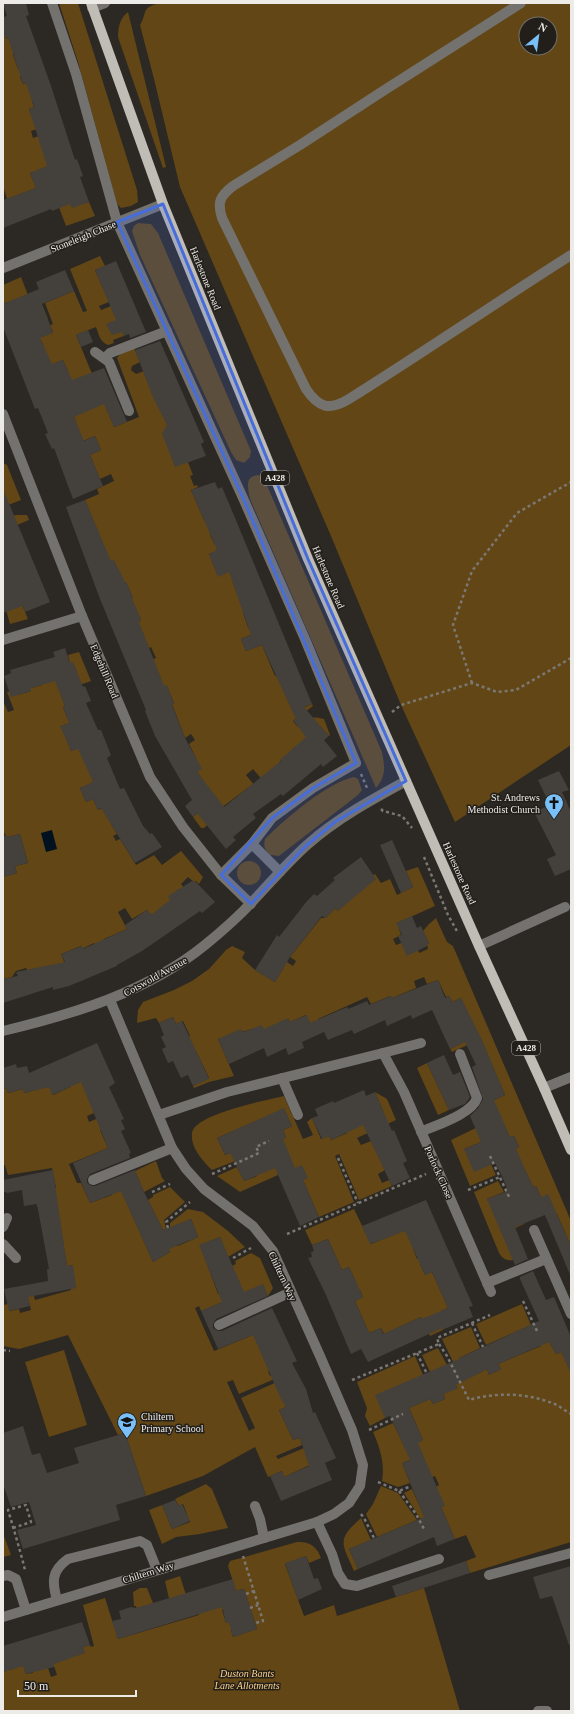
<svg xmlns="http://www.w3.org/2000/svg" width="574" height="1714" font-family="'Times New Roman',serif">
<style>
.green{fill:#624615;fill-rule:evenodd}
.water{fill:#02111f}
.building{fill:#44403b}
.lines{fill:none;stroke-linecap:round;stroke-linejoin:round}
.path{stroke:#7b7874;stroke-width:2.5;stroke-dasharray:3 3;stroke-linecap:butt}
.minor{stroke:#74726f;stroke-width:10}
.major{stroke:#c0bcb6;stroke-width:10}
.marked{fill:#476ddb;fill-opacity:0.2;stroke:#476ddb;stroke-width:3;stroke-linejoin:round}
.labels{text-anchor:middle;stroke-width:3;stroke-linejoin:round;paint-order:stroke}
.shield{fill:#221f1a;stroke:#b0aeaa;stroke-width:1}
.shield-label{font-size:9px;font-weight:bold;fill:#edebe8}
.street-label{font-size:10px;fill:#edebe8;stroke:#221f1a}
.poi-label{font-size:10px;fill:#edebe8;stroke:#221f1a;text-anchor:end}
.park-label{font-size:10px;font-style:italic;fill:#fcd08d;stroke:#221f1a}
</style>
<rect width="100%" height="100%" fill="#2c2823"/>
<g class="green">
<path d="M59 3H78L137 190 138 202 131 206 121 208 117 204 78 62Z"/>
<path d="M160 3H571V745L455 822 401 705 331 536 180 187 154 79 140 25C148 12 140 8 160 3ZM526 24H550V48H526Z"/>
<path d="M128 12 166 167 163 168 118 37C118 27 120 18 128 12Z"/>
<path d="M3 29 6 39 14 36 13 55 18 69 24 67 27 74 20 77 23 84 30 82 35 101 32 102 34 107 29 109 32 117 44 127 31 131 33 138 45 134 72 207 89 202 95 216 66 226 54 194 36 171 30 173 36 188 7 199 3 186Z"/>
<path d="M138 223 151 224 158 233 251 451 250 457 244 463 236 460 231 452 140 255 132 231 134 226Z"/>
<path d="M100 256 105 266 95 270 109 302 99 306 101 310 111 306 124 336 113 340 114 343 108 345C100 342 99 335 96 327L76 335 114 427 139 417 117 358 120 354 134 348 140 362 132 366 131 370 136 374 144 371 153 396 188 462 193 475 190 476 194 486 197 485 198 487 191 490 204 520 216 533 210 535 215 545 225 541 227 546 209 554 218 576 238 568V584L234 586 245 612 243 613 248 627 253 634 241 639 246 651 262 645 275 676 293 668 279 680 293 712 312 704 313 706 293 721 297 726C307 719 312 715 324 719L330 735 329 736 320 726 281 760 265 783 253 769 246 775 255 786 249 787 217 811 220 814 204 828H201L193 817 215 797 197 772 196 758 189 744 195 740 191 734 185 738 172 704 174 703 167 686 164 687 153 659 156 658 151 647 149 648 138 624 141 619 128 600 133 598 126 582 123 583 110 561 85 500 99 494 97 489 114 481 111 474 100 479 90 455 101 450 95 436 83 441 74 417 68 371 63 360 48 366 38 349 44 347 41 340 35 342 36 339 53 332 50 325 53 324 45 303 74 291 83 312 87 311 70 269Z"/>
<path d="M21 277 33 308 42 305 48 319 31 326 19 298 3 304V285Z"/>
<path d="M3 463 7 465 21 500 3 507Z"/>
<path d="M258 475 263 477 266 483 382 752C385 767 386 777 376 788L250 499C248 488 244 477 258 475Z"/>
<path d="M16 515H27L29 520 3 531V520Z"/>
<path d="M3 559 28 619 10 624 3 599Z"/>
<path d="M79 652 91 681 60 692 65 706 63 707 67 718 75 721 61 726 71 751 90 744 99 780 80 788 86 802 93 799 98 810 109 805 111 824 117 834 113 836 116 841 120 839 136 865 154 855 162 865 181 851 203 877 199 884 196 881 194 882 188 877 181 884 186 890 181 892 178 889 172 903 151 915 147 910 132 919 125 908 118 912 127 929 104 939 98 950 94 943 82 949 81 946 61 954 65 964 27 970 26 968 16 971 12 977 3 979V877L17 873 15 866 28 863 20 834 8 837 5 835 3 828V701L8 712 14 710 7 692 17 690 18 695 31 691V688L42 685 40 678 77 672 73 663H70L68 655Z"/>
<path d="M354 777 358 779 362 790 358 795 279 856 270 855C265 850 263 846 265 839 285 819 326 783 354 777Z"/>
<circle cx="249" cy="873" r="12"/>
<path d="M418 867 435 906 397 923 401 935 393 939 396 945 401 943 418 950 419 953 428 949 427 944 429 943 423 931 429 924 436 918 447 942 453 946 571 1221V1246L557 1214 546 1218 541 1197 536 1186 533 1187 515 1149 519 1147 514 1136 510 1137 492 1101 505 1095 481 1039 452 1052 450 1049 464 1042 460 1032 474 1026 461 998 452 1002 449 996 446 997 438 980 427 984 424 977 414 981 416 988 392 998 390 996 371 1004 367 997 318 1019 319 1022 311 1025 306 1015 290 1022 288 1018V1039L255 1028 218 1039 234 1076 209 1082 194 1088 193 1086 209 1078 196 1051 177 1043 190 1036 183 1021 176 1024 173 1017 159 1023 156 1018 137 1023 138 1010 143 1002 174 990 192 981 209 969 226 950 232 946 245 952 242 958 255 970 275 982 284 967 272 960 278 956 293 966 296 961 290 957 321 918H325L336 908 338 911 373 875 375 874 381 883 390 879 397 895 413 887 406 871Z"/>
<path d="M427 1063 449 1110 438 1115 417 1068Z"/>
<path d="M80 1070 94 1113 87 1116 89 1122 108 1114 112 1125 100 1130 108 1148 69 1164 77 1183H81L90 1203 112 1195 107 1183 116 1179 153 1262 170 1252 166 1243 178 1246 198 1237 191 1219 170 1228V1223L188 1209 203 1212 228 1231 245 1247 228 1257 220 1237 200 1245 218 1294 240 1284 232 1266 236 1264 235 1261 251 1253 260 1258 273 1288 268 1296 263 1285 201 1311 199 1306 195 1308 214 1351 258 1333 273 1369 268 1371 270 1376 275 1374 277 1378 239 1394 233 1380 227 1382 249 1431 255 1428 241 1398 279 1381 286 1407 279 1410 293 1440 300 1438 302 1445 276 1456 278 1459 316 1443 310 1465 284 1477 282 1471 268 1477 255 1447 203 1476 146 1496 125 1433 118 1435 68 1335 19 1349 3 1346V1305L8 1304 10 1311 19 1309 20 1313 31 1310 26 1291 32 1290 35 1300 71 1290 73 1265 67 1266 57 1204 37 1207V1203L48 1190 56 1188 52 1168 8 1175 5 1165H3V1089L6 1088 8 1093 23 1089 25 1093 38 1089 44 1076 53 1095 70 1087Z"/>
<path d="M375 1092 387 1099 396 1120 357 1138 361 1145 371 1141 385 1170 378 1174 382 1183 389 1180 392 1186 359 1200 339 1154 335 1156 354 1202 319 1217 303 1180 278 1175 240 1192 217 1176 237 1167 244 1181 257 1176 255 1172 275 1168 283 1139 286 1137 283 1130 292 1126 284 1109 217 1138 225 1155 239 1149 243 1158 212 1170C203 1161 190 1147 192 1133 194 1114 267 1100 284 1096L303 1139 313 1135 307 1122 312 1118 321 1139 329 1136 331 1140 347 1133 346 1129 384 1113Z"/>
<path d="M480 1126 481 1142 464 1149 491 1164 496 1175 470 1186 451 1140Z"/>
<path d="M156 1161 162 1178 165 1181 144 1192 135 1171Z"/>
<path d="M498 1181 504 1192 487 1199 516 1206 524 1224 515 1228 513 1260C506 1261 503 1259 499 1253L474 1192Z"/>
<path d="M170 1187 185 1202 164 1220 166 1229 163 1230 148 1200 153 1197V1195Z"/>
<path d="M354 1209 371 1244 408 1229 430 1242 413 1249 417 1259 424 1256 420 1264 425 1275 432 1272 448 1308 441 1311 444 1318 438 1321 443 1330 430 1336 421 1317 384 1334 381 1328 369 1333 355 1301 363 1297 360 1290 357 1291 356 1282 349 1267 342 1270 328 1239 312 1245 305 1230Z"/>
<path d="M522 1304 531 1325 486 1345 476 1324Z"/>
<path d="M471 1327 480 1348 459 1358 469 1378 487 1369 489 1375 501 1369 498 1364 541 1346 539 1341 547 1338 556 1354 561 1352 571 1358V1542L470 1573 466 1561 476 1557 466 1535 455 1539 441 1507 444 1506 436 1487 439 1485 435 1476 432 1477 422 1455 402 1463 410 1483 398 1487 382 1481C385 1463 380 1448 373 1432L393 1423 405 1448 423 1440 409 1408 430 1399 433 1404 445 1399 443 1394 457 1388 449 1369 455 1366 442 1339Z"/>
<path d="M438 1348 447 1365 430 1372 422 1355Z"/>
<path d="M64 1350 87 1425 49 1437 25 1362Z"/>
<path d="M415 1356 423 1375 385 1418 370 1426 365 1416 367 1408 357 1382Z"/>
<path d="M206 1484 212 1489 228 1528 200 1534 176 1537 162 1544 149 1510 162 1505 172 1529 190 1522 183 1504 179 1506 175 1499Z"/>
<path d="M381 1486 398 1493 417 1520 377 1537 366 1514 373 1504Z"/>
<path d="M412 1489 429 1527 426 1528 404 1493Z"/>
<path d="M361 1518 371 1540 349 1549 358 1569 354 1571C342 1543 336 1540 361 1518Z"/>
<path d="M4 1536 11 1555 3 1557V1537Z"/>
<path d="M297 1542C309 1541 317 1546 321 1558L309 1563 306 1556 285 1564 304 1616 334 1605 337 1616 424 1588 460 1711H3V1672L6 1671 4 1663 7 1662 10 1670 23 1665 26 1674 33 1673 32 1669 45 1665 43 1659 46 1658 42 1647 54 1643 59 1660 84 1653 83 1647 90 1645 91 1647 94 1646 83 1605 105 1598 118 1639 199 1615 196 1603 225 1595 228 1608 222 1610 226 1623 232 1621 235 1629 231 1630 233 1637 257 1629 244 1589 236 1591 228 1566 230 1561ZM52 1660 57 1675 51 1677 46 1662Z"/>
<path d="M180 1576 187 1598 170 1603 165 1581Z"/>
<path d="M140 1588H147L155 1608 138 1613 136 1606H134L133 1592Z"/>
</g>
<path class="water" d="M52 830 57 849 46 852 41 833Z"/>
<g class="building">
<path d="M3 3H26L29 15 26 16 51 86 75 160 77 159 83 176 80 177 89 202 72 208 70 204 52 211 51 209 3 228V200L36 188 30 173 47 166 29 109 34 107 26 83 23 84 8 38 6 39 3 29V17L7 16Z"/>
<path d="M116 261 146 332 130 338 129 334 124 336 122 332 112 335 106 324 116 320 95 270Z"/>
<path d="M65 270 74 291 42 304 53 333 40 338 52 364 63 360 72 380 104 368 127 422 114 427 104 404 74 417 84 441 95 436 101 450 90 455 103 486 73 499 54 448 52 449 45 434 48 433 38 408 35 409 3 327V304L39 289 36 282Z"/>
<path d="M88 330 93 342 81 347 76 335Z"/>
<path d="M160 341 204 442 201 444 206 456 175 467 162 434 167 425 152 395 135 350Z"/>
<path d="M215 482 218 489 222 487 233 513 312 704 304 707 329 736 324 740 337 756 323 767 321 764 283 796 281 794 253 814 256 818 233 837 236 840 226 849 197 813 193 817 185 806 192 800 155 736 145 711 146 710 100 599 66 507 85 500 111 561 114 560 125 582H126L133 598 132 599 141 619 139 622 164 686 167 685 174 704H172L174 710 185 738 202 769 197 772 224 807 281 761 280 760 306 737 293 720 296 719 262 645 246 651 241 639 251 635 229 572 218 577 209 554 217 550 191 490Z"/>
<path d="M3 489 50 602 25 612 23 606 3 613Z"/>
<path d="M65 648 70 663 73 662 83 687 85 686 91 701 86 703 98 730H101L111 755 107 758 120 789 124 788 143 826 150 834 152 833 162 847 135 863 101 808 98 810 93 799 86 802 80 788 93 782 78 749 71 751 60 726 69 723 63 707 65 706 55 681 31 688V691L11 697 4 676 11 673 10 670 55 657 53 652Z"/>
<path d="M559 771 569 790 562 792 571 812V869L555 876 547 859 556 855 534 812 550 805 538 780Z"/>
<path d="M20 834 28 863 15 866 17 873 3 877V836H8V837Z"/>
<path d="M392 840 413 887 401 893 380 845Z"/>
<path d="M361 857 376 879 338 911 336 908 325 918 322 916 290 957 275 982 255 970 277 935 279 937 307 901 314 894 317 896 335 880 333 878Z"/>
<path d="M192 881 194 882 195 881 215 902 202 913 200 911 142 951 117 965V966L69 986 53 990V987L3 1003V979L18 976 16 972 65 962 61 954 82 946 83 949 127 929 125 925 147 910 151 915 170 900 168 896Z"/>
<path d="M412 916 417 928 421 926 429 943 427 944V946L407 956 398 936 402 935 396 923Z"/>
<path d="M438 980 445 998 449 996 452 1002 461 998 481 1038 505 1095 494 1100 510 1137 514 1136 519 1147 516 1149 533 1187 536 1186 541 1197 548 1194 571 1246V1277L545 1215 515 1227 528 1259 515 1265 487 1199 508 1191 502 1176 495 1163 474 1172 464 1149 481 1142 470 1116 478 1108 483 1099 472 1067 476 1065 465 1042 450 1049 432 1010 412 1019 411 1015 387 1026 385 1020 354 1034 352 1030 328 1040 324 1032 302 1042 304 1048 288 1055 286 1048 267 1057 264 1048 229 1064 218 1039 241 1029 243 1032 262 1025 264 1029 288 1018 290 1022 307 1015 310 1023 347 1007 348 1009 367 1001 369 1005 391 996 392 998Z"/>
<path d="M173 1017 176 1024 182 1021 209 1079 193 1086 188 1075 181 1078 173 1061 168 1063 162 1049 166 1047 161 1037 164 1035 159 1023Z"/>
<path d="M97 1043 115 1083 109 1087 124 1119 121 1120 125 1129 121 1131 131 1153 129 1154 130 1158 90 1174 87 1179V1183L92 1186H95L135 1170 144 1192 163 1230 191 1219 198 1237 169 1249 170 1252 153 1262 121 1191 90 1203 73 1163 108 1148 81 1082 52 1095 49 1087 24 1093 23 1089 8 1093 6 1088 3 1089V1068L16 1064 17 1068 27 1066 29 1073Z"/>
<path d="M444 1055 453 1075 460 1072 470 1097 465 1104 449 1110 427 1063Z"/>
<path d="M364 1090 366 1096 375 1092 392 1131 394 1130 407 1161 403 1163 410 1178 392 1186 363 1125 331 1140 329 1136 322 1139 312 1118 318 1116 315 1109 333 1101 334 1103Z"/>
<path d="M284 1108 292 1126 283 1130 286 1137 283 1139 295 1168 302 1165 308 1178 303 1180 319 1217 300 1226 275 1168 244 1181 230 1153 225 1155 217 1138Z"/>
<path d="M53 1170 67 1266 73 1265 76 1288 28 1297 30 1306 9 1311 4 1289 48 1281 47 1269H49L37 1204 24 1206 22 1190 7 1193 6 1192H3V1180Z"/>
<path d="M426 1200 473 1306 469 1307 473 1317 442 1330V1328L368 1362 361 1349 351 1354 326 1295 308 1258 312 1257 311 1252 314 1251 312 1245 328 1239 342 1270 349 1267 363 1297 355 1301 369 1333 381 1328 383 1334 421 1317 422 1319 448 1308 432 1272 425 1275 405 1231 370 1244 362 1226Z"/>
<path d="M220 1237 244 1292 263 1284 268 1296 216 1319 213 1324V1328L218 1331H222L272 1308 297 1361 292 1363 306 1389 313 1413 315 1412 336 1458 325 1463 332 1480 281 1501 270 1476 282 1471 284 1477 309 1466 300 1438 293 1440 279 1410 286 1407 281 1399 253 1335 218 1349 201 1311 222 1302 199 1245Z"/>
<path d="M533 1271 546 1300 554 1297 571 1337V1374L561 1352 556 1354 549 1342 498 1364 501 1369 489 1375 487 1369 456 1385 457 1389 443 1394 445 1399 433 1404 430 1399 409 1408 423 1440 418 1443 445 1506 441 1507 455 1539 437 1546 434 1537 358 1569 349 1549 424 1517 402 1463 410 1460 390 1416 385 1418 375 1395 459 1359V1358L539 1321 520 1279V1277Z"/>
<path d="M23 1426 32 1455 40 1453 47 1473 79 1463 74 1448 125 1433 146 1496 116 1505 120 1520 23 1549 17 1530 36 1525 29 1502 11 1507 3 1484V1433Z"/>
<path d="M175 1500 179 1506 182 1504 190 1521 172 1529 162 1505Z"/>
<path d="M306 1556 314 1579 318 1578 322 1589 298 1600 285 1563Z"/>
<path d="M466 1561 470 1573 396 1597 392 1586Z"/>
<path d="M571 1566V1645H569L552 1596 540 1599 533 1577Z"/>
<path d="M233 1579 236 1591 244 1589 257 1629 233 1637 229 1622 226 1623 222 1607 118 1639 112 1621 121 1619 119 1611 131 1607 136 1608Z"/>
<path d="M82 1622 90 1645 83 1647 85 1653 54 1664V1667L26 1674 23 1666 3 1672V1646Z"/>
</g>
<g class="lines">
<g class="path">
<path d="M472 683 453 625 472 571 517 513 571 482"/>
<path d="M392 712 401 705 472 683 497 692 516 690 571 658"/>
<path d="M361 774 367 788"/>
<path d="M381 809 383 811 402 816 412 828"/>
<path d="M424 857 448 915 458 933"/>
<path d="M490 1156 510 1199"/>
<path d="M338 1158 358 1203"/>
<path d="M212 1174 259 1153 256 1147 269 1141"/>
<path d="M468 1190 500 1177"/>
<path d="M152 1192 170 1184"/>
<path d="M168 1228 166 1222 190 1202"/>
<path d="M287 1234 426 1174"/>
<path d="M233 1258 251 1248"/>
<path d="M523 1301 537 1331"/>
<path d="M472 1323 483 1347"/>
<path d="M439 1344 447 1356 469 1400C495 1392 527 1393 552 1403 559 1405 565 1411 571 1414"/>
<path d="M3 1350 10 1351"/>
<path d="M417 1353 427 1374"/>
<path d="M352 1380 439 1344 437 1338 490 1315"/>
<path d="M369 1430 403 1414"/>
<path d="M378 1482 399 1491 411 1486"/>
<path d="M399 1491 416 1514 424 1529"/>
<path d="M361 1514 364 1518 374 1538"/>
<path d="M13 1528 31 1522 26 1505 8 1510C14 1530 20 1550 25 1570"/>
<path d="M243 1556 263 1621 255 1623"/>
<path d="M246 1594 254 1591"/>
<path d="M250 1608 258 1605"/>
</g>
<g class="minor">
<path d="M52 3 76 74 117 222 243 498 305 639 356 763 313 788 272 818 252 844 221 875"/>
<path d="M521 3 383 91 300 145 233 186C220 196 217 202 222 218L306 389C319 408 329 411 349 399 424 352 497 302 571 255"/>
<path d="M92 8 105 3"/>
<path d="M3 268 163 204"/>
<path d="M95 352 109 362 129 411"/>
<path d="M105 358 110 353 167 331"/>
<path d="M3 414 82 616 150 777 183 827 221 875 251 904"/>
<path d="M3 640 82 616"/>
<path d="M252 844 280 872"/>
<path d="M479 946 565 907"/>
<path d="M3 1031C74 1014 147 992 205 945 221 932 238 917 252 902 270 883 287 863 307 845 336 819 371 800 406 781"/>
<path d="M421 1043 383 1053 404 1092 491 1292"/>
<path d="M282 1078 298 1115"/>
<path d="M544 1088 571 1077"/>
<path d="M159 1115 227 1092 383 1053"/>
<path d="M421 1132C436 1125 472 1114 477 1098L460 1054"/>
<path d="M93 1180 172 1148"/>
<path d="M3 1227 7 1218"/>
<path d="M534 1230 571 1314"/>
<path d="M3 1244 16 1258"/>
<path d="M487 1283 546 1259"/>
<path d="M219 1325 291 1292"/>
<path d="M255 1506 260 1519 264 1538"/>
<path d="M317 1522 332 1554 338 1573 345 1584 357 1586 439 1559"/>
<path d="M489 1575 571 1553"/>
<path d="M3 1576 8 1575 16 1579 26 1610"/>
<path d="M57 1600C52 1582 51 1571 68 1559L140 1541 147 1545 157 1570"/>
<path d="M3 1617 317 1522 334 1514 349 1503 360 1486 363 1465 352 1430 320 1356 273 1251 253 1226 204 1189 186 1169 172 1148 110 1000"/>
<path d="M538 1711H547"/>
</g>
<path class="major" d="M91 3 163 204 308 559 479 946 544 1088 571 1150"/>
</g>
<path class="marked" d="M163 204 308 559 406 781 335 822 306 846 251 904 221 875 272 818 313 788 356 763 243 498 117 222Z"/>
<defs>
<symbol id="church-pin" viewBox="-11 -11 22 30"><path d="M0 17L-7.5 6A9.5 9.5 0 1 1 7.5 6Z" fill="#79bff8" stroke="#221f1a"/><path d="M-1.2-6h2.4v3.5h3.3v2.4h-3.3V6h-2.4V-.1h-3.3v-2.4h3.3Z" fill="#111"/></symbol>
<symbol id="school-pin" viewBox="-11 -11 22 30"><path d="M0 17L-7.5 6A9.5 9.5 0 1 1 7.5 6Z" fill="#79bff8" stroke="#221f1a"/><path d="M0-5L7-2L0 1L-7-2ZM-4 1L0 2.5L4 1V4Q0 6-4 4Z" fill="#111"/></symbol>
</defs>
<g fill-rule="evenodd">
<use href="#church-pin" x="543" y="792" width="22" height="30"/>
<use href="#school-pin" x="116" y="1411" width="22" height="30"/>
</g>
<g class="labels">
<g class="shield">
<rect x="261" y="471" width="28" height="14" rx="3"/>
<rect x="512" y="1041" width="28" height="14" rx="3"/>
</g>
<g class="shield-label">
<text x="275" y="481">A428</text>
<text x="526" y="1051">A428</text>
</g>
<g class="street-label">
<text transform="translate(83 236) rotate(-22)" y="4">Stoneleigh Chase</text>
<text transform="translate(206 278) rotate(68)" y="4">Harlestone Road</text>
<text transform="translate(329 577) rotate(67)" y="4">Harlestone Road</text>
<text transform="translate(105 671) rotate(67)" y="4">Edgehill Road</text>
<text transform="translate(460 873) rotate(66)" y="4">Harlestone Road</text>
<text transform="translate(155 976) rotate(-29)" y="4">Cotswold Avenue</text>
<text transform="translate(439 1172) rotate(66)" y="4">Porlock Close</text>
<text transform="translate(283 1276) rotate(65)" y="4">Chiltern Way</text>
<text transform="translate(148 1572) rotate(-17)" y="4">Chiltern Way</text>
</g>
<g class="poi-label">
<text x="540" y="801">St. Andrews<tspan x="540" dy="12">Methodist Church</tspan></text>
<text x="141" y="1420" text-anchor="start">Chiltern<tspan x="141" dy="12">Primary School</tspan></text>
</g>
<g class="park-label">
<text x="247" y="1677">Duston Bants<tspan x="247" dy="12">Lane Allotments</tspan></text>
</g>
</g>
<rect width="574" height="1714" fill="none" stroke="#edebe8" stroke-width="8"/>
<g transform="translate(538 36) rotate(29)"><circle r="19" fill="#221f1a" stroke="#73716c"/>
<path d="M0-3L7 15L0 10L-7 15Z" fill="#79bff8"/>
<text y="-6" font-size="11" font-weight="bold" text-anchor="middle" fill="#edebe8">N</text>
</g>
<path d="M18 1690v6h118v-6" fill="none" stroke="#edebe8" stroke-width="2"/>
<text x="24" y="1690" font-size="12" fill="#edebe8" stroke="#221f1a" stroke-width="3" paint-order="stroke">50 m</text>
</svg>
